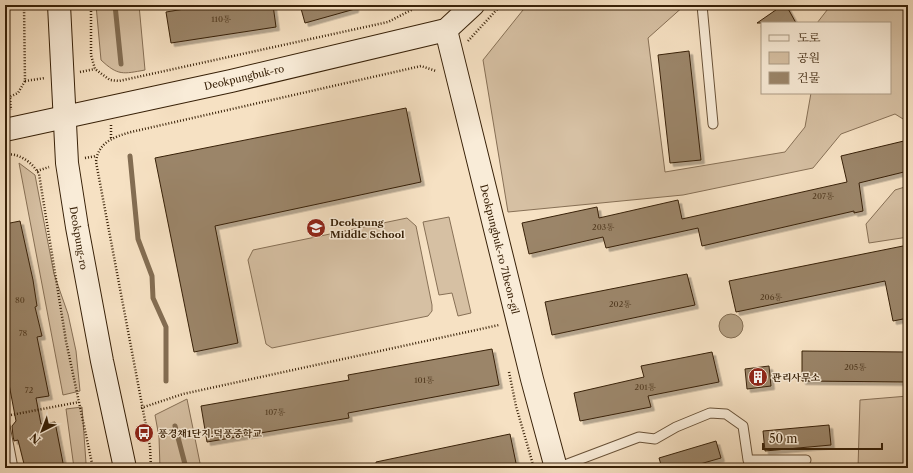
<svg xmlns="http://www.w3.org/2000/svg" width="913" height="473" font-family="'Libre Caslon Text','Noto Serif KR',serif">
<style>
.green{fill:#d6c0a3;stroke:#877056}
.water{fill:#b5a083;stroke:#836d52}
.lines{fill:none;stroke-linecap:round;stroke-linejoin:round}
.stream{stroke:#836d52;stroke-width:5}
.building{fill:#9b8569;stroke:#382108;filter:url(#shadow)}
.lane-casing{stroke:#685137;stroke-width:11}
.secondary-casing{stroke:#382108;stroke-width:24}
.path{stroke:#382108;stroke-width:2.5;stroke-dasharray:1 2;stroke-linecap:butt}
.lane{stroke:#f9ecd8;stroke-width:9}
.secondary{stroke:#f9ecd8;stroke-width:22}
.labels{text-anchor:middle;stroke-width:3;stroke-linejoin:round;paint-order:stroke}
.number-label{font-size:8px;fill:#513a20}
.street-label{font-size:10px;fill:#382108;stroke:#f9ecd8}
.poi-label{font-size:10px;font-weight:bold;fill:#382108;stroke:#f9ecd8;text-anchor:start}
</style>
<defs>
<filter id="shadow"><feDropShadow dx="3.5" dy="3.5" stdDeviation="0" flood-color="#0004"/></filter>
</defs>
<rect width="100%" height="100%" fill="#f6e1c3"/>
<filter id="stains"><feTurbulence type="fractalNoise" baseFrequency=".005" numOctaves="4"/><feColorMatrix values="0 0 0 0 .2 0 0 0 0 .09 0 0 0 0 .02 0 0 0 .5 -.17"/></filter>
<radialGradient id="worn" r=".72"><stop offset=".6" stop-color="#630" stop-opacity="0"/><stop offset="1" stop-color="#630" stop-opacity=".3"/></radialGradient>
<g class="green">
<path d="M96 5H139L145 70C123 74 118 76 101 60Z"/>
<path d="M527 5H685L648 38 665 172 785 152 805 127 811 93H890V23H817L831 5H908V122L895 114 841 134 813 168 683 195 508 212 483 60Z"/>
<path d="M19 163 35 175 54 274 68 314 76 351 80 391 63 395Z"/>
<path d="M908 186V237L869 243 866 224 895 190Z"/>
<path d="M449 217 471 313 458 316 452 293 439 295 423 222Z"/>
<path d="M407 218 416 226 432 305V311L428 316 272 348 266 344 248 260 253 250Z"/>
<path d="M908 396V468H858L860 400Z"/>
<path d="M187 399 201 468H160L159 437 155 415Z"/>
<path d="M82 407 86 463 88 468H74L66 409Z"/>
</g>
<circle class="water" cx="731" cy="326" r="12"/>
<g class="lines">
<g class="stream">
<path d="M115 5 121 64"/>
<path d="M130 156 138 239 152 276 153 298 166 327V381"/>
<path d="M175 426 186 468"/>
</g>
</g>
<g class="building">
<path d="M209 5H273L276 27 171 43 166 12Z"/>
<path d="M300 5H355V9L305 23Z"/>
<path d="M783 5H786L796 23H757Z"/>
<path d="M689 51 701 160 670 163 658 55Z"/>
<path d="M406 108 421 182 215 226 238 343 194 352 155 158Z"/>
<path d="M908 140V171L859 183 863 211 854 213V211L702 246 698 228 606 248 603 237 529 254 522 223 597 207 599 218 678 200 682 219 847 182 841 156Z"/>
<path d="M20 221 33 280 37 306 35 307 42 336 37 337 49 396 36 398 41 424 55 422 64 468H25L18 440 14 441 13 436 12 426 16 421 5 363V224Z"/>
<path d="M908 245V318L893 321 885 281 736 312 729 281Z"/>
<path d="M687 274 695 305 552 335 545 302Z"/>
<path d="M492 349 499 385 348 413 349 418 207 442 201 406 349 380 348 375Z"/>
<path d="M802 351 908 352V382L802 381Z"/>
<path d="M712 352 719 382 648 396 651 407 580 421 574 393 644 377 641 366Z"/>
<path d="M769 366 771 386 747 389 745 369Z"/>
<path d="M829 425 831 445 765 451 763 431Z"/>
<path d="M510 434 517 468H376V462Z"/>
<path d="M716 441 721 458 686 468H662L659 458Z"/>
</g>
<g class="lines">
<defs>
<g id="lane">
<path d="M702 5 713 124"/>
<path d="M5 426 13 468"/>
<path d="M557 468 639 437 655 439 676 427 710 413 726 414 743 426 748 460H806"/>
</g>
<g id="secondary">
<path d="M59 5 67 163 77 227 102 361 125 468"/>
<path d="M446 30 532 379 556 468"/>
<path d="M5 130 231 81 446 30 473 5"/>
</g>
</defs>
<use href="#lane" class="lane-casing"/>
<use href="#secondary" class="secondary-casing"/>
<g class="path">
<path d="M91 5V55L95 69 110 80 119 81 388 22 421 5"/>
<path d="M468 41 501 5"/>
<path d="M80 72 95 69"/>
<path d="M25 81 45 78"/>
<path d="M10 98 11 110"/>
<path d="M5 99 18 93 25 81 24 5"/>
<path d="M111 125V139"/>
<path d="M5 155C18 152 32 162 39 174L66 341 93 468"/>
<path d="M85 158 96 156"/>
<path d="M37 171 49 167"/>
<path d="M509 372 516 406 534 468"/>
<path d="M141 408 183 394 499 325"/>
<path d="M11 415 79 402"/>
<path d="M151 468 150 447 96 162C98 142 114 137 131 132L421 66 436 71"/>
</g>
<use href="#lane" class="lane"/>
<use href="#secondary" class="secondary"/>
</g>
<defs>
<symbol id="school-disc" viewBox="-11 -11 22 22"><circle r="9.5" fill="#8f2418" stroke="#f9ecd8"/><path d="M0-5L7-2L0 1L-7-2ZM-4 1L0 2.5L4 1V4Q0 6-4 4Z" fill="#fff"/></symbol>
<symbol id="building-disc" viewBox="-11 -11 22 22"><circle r="9.5" fill="#8f2418" stroke="#f9ecd8"/><path d="M-4-6H4V6H1V3H-1V6H-4ZM-2.5-4.3h1.7v1.8h-1.7ZM.8-4.3h1.7v1.8H.8ZM-2.5-1h1.7V.8h-1.7ZM.8-1h1.7V.8H.8Z" fill="#fff"/></symbol>
<symbol id="bus-disc" viewBox="-11 -11 22 22"><circle r="9.5" fill="#8f2418" stroke="#f9ecd8"/><path d="M-5-6H5V4H4V6H2V4H-2V6H-4V4H-5ZM-3.5-4V0h7V-4ZM-3.5 1.2v1.5H-2V1.2ZM2 1.2v1.5H3.5V1.2Z" fill="#fff"/></symbol>
</defs>
<g fill-rule="evenodd">
<use href="#school-disc" x="305" y="217" width="22" height="22"/>
<use href="#building-disc" x="747" y="366" width="22" height="22"/>
<use href="#bus-disc" x="133" y="422" width="22" height="22"/>
</g>
<g class="labels">
<g class="number-label">
<text x="221" y="22">110동</text>
<text x="823" y="199">207동</text>
<text x="603" y="230">203동</text>
<text x="771" y="300">206동</text>
<text x="20" y="303">80</text>
<text x="620" y="307">202동</text>
<text x="23" y="336">78</text>
<text x="855" y="370">205동</text>
<text x="424" y="383">101동</text>
<text x="645" y="390">201동</text>
<text x="29" y="393">72</text>
<text x="275" y="415">107동</text>
</g>
<g class="street-label">
<text transform="translate(244 77) rotate(-13)" y="4">Deokpungbuk-ro</text>
<text transform="translate(79 238) rotate(80)" y="4">Deokpung-ro</text>
<text transform="translate(500 249) rotate(76)" y="4">Deokpungbuk-ro 71beon-gil</text>
</g>
<g class="poi-label">
<text x="330" y="226">Deokpung<tspan x="330" dy="12">Middle School</tspan></text>
<text x="772" y="381">관리사무소</text>
<text x="158" y="437">풍경채1단지.덕풍중학교</text>
</g>
</g>
<rect width="913" height="473" fill="none" stroke="#f6e1c3" stroke-width="20"/>
<rect x="6" y="6" width="901" height="461" fill="none" stroke="#382108" stroke-width="2"/>
<rect x="10" y="10" width="893" height="453" fill="none" stroke="#382108"/>
<rect x="761" y="22" width="130" height="72" fill="#f9ecd8" stroke="#ac9b85"/>
<rect x="769" y="35" width="20" height="6" fill="#f9ecd8" stroke="#ac9b85"/>
<text x="797" y="42" font-size="12" fill="#382108">도로</text>
<rect x="769" y="52" width="20" height="12" fill="#d6c0a3" stroke="#ac9b85"/>
<text x="797" y="62" font-size="12" fill="#382108">공원</text>
<rect x="769" y="72" width="20" height="12" fill="#9b8569" stroke="#ac9b85"/>
<text x="797" y="82" font-size="12" fill="#382108">건물</text>
<g transform="translate(42 431) rotate(222)" stroke="#f9ecd8" stroke-width="3" paint-order="stroke">
<path d="M0-3L7 15L0 10L-7 15Z" fill="#382108"/>
<text y="-6" font-size="11" font-weight="bold" text-anchor="middle" fill="#382108">N</text>
</g>
<path d="M763 443v6h119v-6" fill="none" stroke="#382108" stroke-width="2"/>
<text x="769" y="443" font-size="12" fill="#382108" stroke="#f9ecd8" stroke-width="3" paint-order="stroke">50 m</text>
<rect width="100%" height="100%" filter="url(#stains)"/>
<rect width="100%" height="100%" fill="url(#worn)"/>
</svg>
